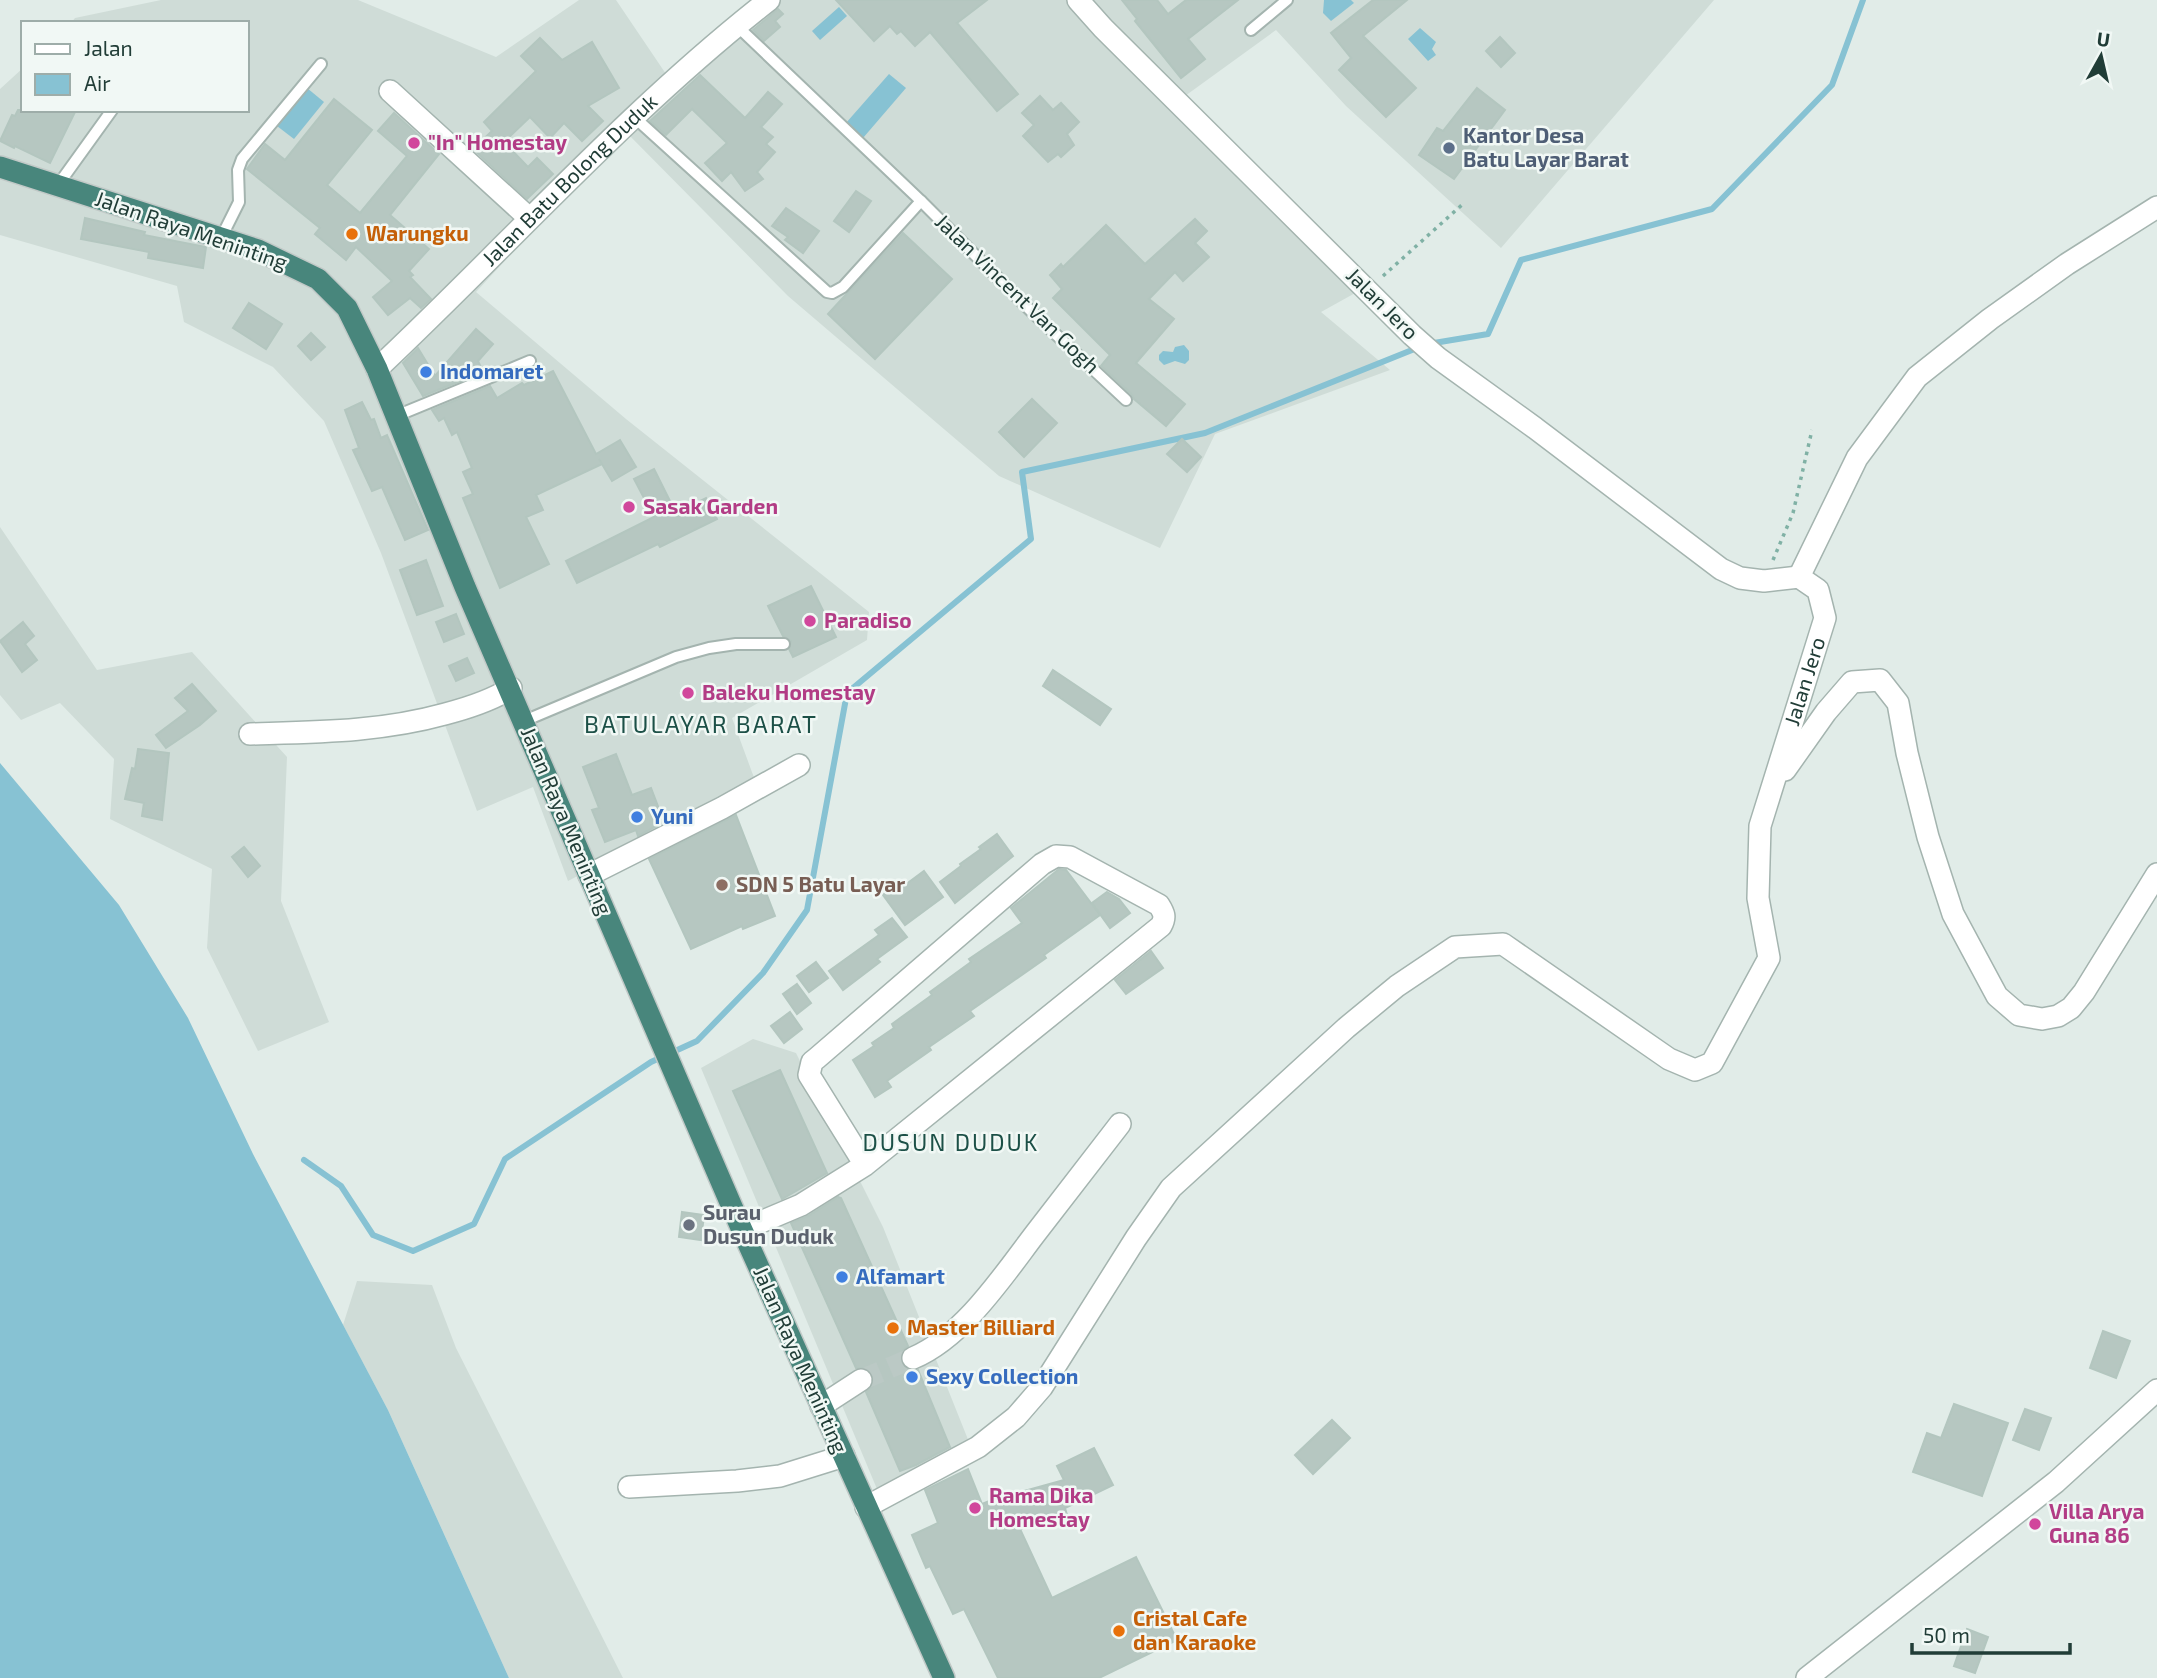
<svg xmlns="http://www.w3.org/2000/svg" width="2157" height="1678" font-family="'Exo 2',sans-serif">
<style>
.built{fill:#cfdcd7}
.water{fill:#87c2d3}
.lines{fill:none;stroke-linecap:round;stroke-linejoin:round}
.stream{stroke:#87c2d3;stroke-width:6}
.building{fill:#b6c7c1;stroke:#b3c6bf;stroke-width:2}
.minor-tunnel{stroke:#bbc9c5;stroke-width:21;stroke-dasharray:21 10;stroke-linecap:butt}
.service-casing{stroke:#a4b4af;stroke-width:14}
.minor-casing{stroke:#a4b4af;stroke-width:24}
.trunk-casing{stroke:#c1c9c7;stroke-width:24}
.path{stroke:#80b1a5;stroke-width:3.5;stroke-dasharray:3.5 5;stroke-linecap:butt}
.service{stroke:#fff;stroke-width:10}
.minor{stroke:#fff;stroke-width:21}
.trunk{stroke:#48867c;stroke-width:21}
.hotel-dot{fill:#d1479c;stroke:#f1f8f5;stroke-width:2.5}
.service-dot{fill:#5c6f8a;stroke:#f1f8f5;stroke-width:2.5}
.food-dot{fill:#e8710a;stroke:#f1f8f5;stroke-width:2.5}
.shop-dot{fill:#3f7fe0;stroke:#f1f8f5;stroke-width:2.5}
.education-dot{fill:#8d6e63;stroke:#f1f8f5;stroke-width:2.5}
.worship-dot{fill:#6b7280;stroke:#f1f8f5;stroke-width:2.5}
.labels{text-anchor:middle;stroke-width:5;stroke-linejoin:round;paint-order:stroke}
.service-label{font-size:21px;font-weight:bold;fill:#4e5e75;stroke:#f1f8f5;text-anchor:start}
.hotel-label{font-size:21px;font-weight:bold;fill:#b23c85;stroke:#f1f8f5;text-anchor:start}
.street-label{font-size:21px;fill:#213d37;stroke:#f1f8f5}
.food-label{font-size:21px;font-weight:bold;fill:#c56008;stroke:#f1f8f5;text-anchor:start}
.shop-label{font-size:21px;font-weight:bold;fill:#366cbe;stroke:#f1f8f5;text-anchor:start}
.education-label{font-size:21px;font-weight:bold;fill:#785e54;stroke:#f1f8f5;text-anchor:start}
.worship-label{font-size:21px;font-weight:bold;fill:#5b616d;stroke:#f1f8f5;text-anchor:start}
.neighbourhood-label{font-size:23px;letter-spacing:2px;fill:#1c5047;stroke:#f1f8f5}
.quarter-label{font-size:24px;letter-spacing:2px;fill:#1c5047;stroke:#f1f8f5}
</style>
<rect width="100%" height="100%" fill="#e1ece8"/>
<g class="built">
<path d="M161 0H358L496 57 579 0H616L666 74 756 0H1714L1501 248 1346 106 1276 30 1185 96 1375 282 1321 312 1390 370 1215 434 1160 548 999 476 788 296 625 131 476 292 626 419 869 612 867 640 732 718 756 783 568 881 533 787 477 811 381 553 324 421 273 367 184 322 177 286 0 235V89L23 68V110H247V23H71L75 18Z"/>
<path d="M0 527 97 670 192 652 287 757 281 901 329 1022 258 1051 207 948 212 869 110 819 114 759 60 703 21 720 0 695Z"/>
<path d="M753 1039 796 1053 883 1227 971 1447 877 1489 701 1068Z"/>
<path d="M357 1281 432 1285 456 1348 623 1678H509L388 1410 343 1325Z"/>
</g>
<g class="water">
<path d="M1324 0H1351L1354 3 1331 21 1323 13Z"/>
<path d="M839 7 847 16 820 40 812 31Z"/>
<path d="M1420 28 1436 42 1432 49 1436 55 1428 61 1408 39Z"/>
<path d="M889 74 906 88 863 138 846 123Z"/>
<path d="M307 88 324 102 294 139 277 126Z"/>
<path d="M1184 345 1189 351V360L1185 364 1175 361 1164 365 1159 360V355L1163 351 1173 352 1175 347Z"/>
<path d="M0 763 119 905 188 1018 253 1154 388 1410 509 1678H0Z"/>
</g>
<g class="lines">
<g class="stream">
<path d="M1428 344 1488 334 1521 260 1712 209 1832 85 1863 0"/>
<path d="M304 1160 341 1186 373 1235 413 1251 474 1224 505 1159 651 1062 697 1041 763 973 807 910 847 693 1031 539 1022 472 1205 433 1417 348"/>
</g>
</g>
<g class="building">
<path d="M836 0H987L957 23 1018 94 997 111 930 32 915 46 901 31 897 34 890 26 874 41Z"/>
<path d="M1122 0H1157L1168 14 1186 0H1238L1188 39 1205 59 1181 78 1135 21 1137 19Z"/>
<path d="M1373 0H1407L1363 36 1416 88 1386 117 1339 70 1351 58 1331 33Z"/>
<path d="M778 9 783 14 775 21 780 27 764 41 753 30Z"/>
<path d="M1500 37 1515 53 1501 67 1486 51Z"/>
<path d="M540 38 562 60 592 42 619 88 588 106 603 121 582 141 564 123 550 138 530 117 504 142 528 167 537 158 553 174 527 199 473 149 492 131 484 122 536 71 521 56Z"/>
<path d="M700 75 745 118 768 92 782 104 761 127 773 137 766 144 775 152 757 172 763 179 745 191 731 172 722 181 705 163 727 143 692 109 666 135 650 121Z"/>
<path d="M1477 88 1505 110 1454 179 1419 155 1437 128 1443 131Z"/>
<path d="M1040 96 1053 110 1061 103 1079 122 1067 134 1074 145 1061 157 1058 154 1048 162 1023 136 1034 125 1022 113Z"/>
<path d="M334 99 372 130 327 185 360 213 407 156 378 131 394 113 439 154 390 215 429 249 409 271 413 275 410 277 431 299 421 308 410 298 388 315 373 297 392 281 356 247 346 260 315 234 320 228 247 169 265 144 285 160Z"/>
<path d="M18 110H76L50 163 15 146 14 148 0 141 12 115 15 116Z"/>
<path d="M856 191 871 201 849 232 834 221Z"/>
<path d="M786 208 819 231 803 253 785 240 788 237 772 226Z"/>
<path d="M85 218 145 232 144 235 206 247 203 268 148 258 149 252 81 239Z"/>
<path d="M1195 219 1207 231 1195 243 1209 257 1183 281 1175 272 1149 299 1174 319 1136 363 1185 404 1166 426 1134 399 1131 394 1101 366 1110 355 1053 298 1062 289 1050 275 1061 264 1063 267 1106 225 1145 264Z"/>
<path d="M903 233 952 279 875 359 828 314Z"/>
<path d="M249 303 282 324 266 349 233 328Z"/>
<path d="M476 329 493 344 478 361 483 372 423 396 403 363 418 348 435 376Z"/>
<path d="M311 333 325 347 311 360 298 346Z"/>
<path d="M553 371 596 454 620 440 636 467 612 481 599 459 602 464 536 495 543 510 526 517 549 564 500 588 463 498 473 494 463 472 472 468 457 432 452 435 444 418 439 421 432 410 490 386 497 398 522 383 524 385Z"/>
<path d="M1032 399 1057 423 1024 457 999 432Z"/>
<path d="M362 402 371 420 374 419 381 438 387 435 428 530 405 540 382 487 372 491 353 450 359 448 345 410Z"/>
<path d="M1182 439 1201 457 1187 472 1167 454Z"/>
<path d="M654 469 676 513 706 498 717 519 660 547 658 544 577 583 566 561 654 517 634 479Z"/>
<path d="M426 560 443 606 417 615 400 570Z"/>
<path d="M811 586 836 637 793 657 789 649 791 641 783 636 768 606Z"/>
<path d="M456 614 464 634 444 642 436 622Z"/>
<path d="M23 622 34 636 25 644 37 660 22 672 0 641Z"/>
<path d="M467 658 474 673 456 681 449 666Z"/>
<path d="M1053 670 1111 709 1100 725 1043 686Z"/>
<path d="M192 684 216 711 200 725 166 748 156 735 188 711 175 698Z"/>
<path d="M138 749 169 753 162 820 142 816 144 803 125 799 132 768 135 769Z"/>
<path d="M616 754 632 795 651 788 664 822 638 836 636 830 605 842 592 810 599 808 583 767Z"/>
<path d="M736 815 775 916 743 929 742 926 691 949 649 859Z"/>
<path d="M997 834 1013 856 955 903 940 882 961 866 960 864 981 849 979 847Z"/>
<path d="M244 847 260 866 248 877 232 857Z"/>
<path d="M1059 869 1066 870 1100 915 1044 955 1046 958 970 1011 974 1016 929 1047 931 1050 887 1081 891 1087 875 1097 853 1060 874 1046 872 1043 894 1028 892 1024 932 995 930 992 971 962 969 959 1022 923 1011 908Z"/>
<path d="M924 871 943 897 905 925 883 895 902 881 905 885Z"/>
<path d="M1107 892 1119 899 1130 913 1110 928 1092 903Z"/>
<path d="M892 918 907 937 877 959 880 962 843 990 829 971 879 935 875 930Z"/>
<path d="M1151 951 1163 968 1126 994 1115 980Z"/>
<path d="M816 962 828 978 809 992 797 976Z"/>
<path d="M797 984 811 1003 797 1014 783 994Z"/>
<path d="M790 1012 802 1029 784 1043 771 1026Z"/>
<path d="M780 1070 827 1173 782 1199 733 1091Z"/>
<path d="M838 1197 841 1198 908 1346 902 1352 901 1363 907 1369 918 1370 950 1447 916 1465 900 1471 866 1392 873 1385 872 1373 866 1368H856L791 1223 808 1216Z"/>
<path d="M682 1212 704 1215 701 1240 679 1237Z"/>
<path d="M2103 1331 2130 1341 2116 1378 2090 1368Z"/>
<path d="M1954 1404 2008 1423 1982 1496 1913 1472 1927 1433 1941 1438Z"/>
<path d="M2025 1409 2051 1418 2039 1450 2013 1440Z"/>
<path d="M1332 1420 1350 1438 1313 1474 1295 1455Z"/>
<path d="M1094 1448 1113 1485 1065 1508 1067 1515 1020 1529 1052 1598 1136 1557 1177 1640 1099 1678H998L964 1609 953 1614 930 1566 926 1568 912 1535 938 1523 925 1490 968 1469 982 1504 1009 1493 1010 1495 1064 1480 1057 1466Z"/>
<path d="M1967 1629 1988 1637 1975 1673 1954 1666Z"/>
</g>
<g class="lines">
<path class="minor-tunnel" d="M861 1380 913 1358"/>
<defs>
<g id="service">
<path d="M736 25 921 201"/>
<path d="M1251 30 1287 0"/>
<path d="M633 116 827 292 832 293 843 287 921 201 1034 314 1126 400"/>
<path d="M58 185 112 110"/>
<path d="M221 238 239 202 238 170 242 159 321 64"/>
<path d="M396 416 530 361"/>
<path d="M524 721 676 657 709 648 736 644H784"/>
</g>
<g id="minor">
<path d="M390 91 529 218"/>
<path id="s1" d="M377 369C508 246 627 111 769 0"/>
<path d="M1799 577 1857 458 1917 377 1990 319 2067 264 2157 207"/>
<path d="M250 734C317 732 380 732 445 714 468 708 491 701 511 688"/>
<path d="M1785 770 1826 712 1852 682 1880 680 1898 703 1907 753 1928 837 1953 914 1997 996 2019 1015 2042 1019 2058 1016 2071 1008 2084 992 2157 874"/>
<path d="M589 875 722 808 799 765"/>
<path d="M742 1230 801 1205 865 1165 1161 926C1166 917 1164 913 1159 905L1070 857 1056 856 1042 864 817 1058 812 1062 809 1075 865 1165"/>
<path d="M913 1358C963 1337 1003 1276 1035 1234 1064 1197 1092 1160 1120 1124"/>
<path d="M821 1406 861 1380"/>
<path d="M629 1487 737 1481 780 1476 844 1456"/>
<path id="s2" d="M866 1507 978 1447 1016 1417 1042 1387 1136 1238 1171 1188 1346 1028 1397 986 1455 947 1503 944 1669 1059 1695 1070 1712 1063 1769 958 1758 898 1760 826 1825 618 1818 590 1799 577 1764 581 1740 578 1721 569 1535 428 1438 358 1412 335 1103 28 1078 0"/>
<path d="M1807 1678 2056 1482 2157 1390"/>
</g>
<path id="trunk" d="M0 167 258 250 318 279 347 308 377 369 465 587 742 1230 944 1678"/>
</defs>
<use href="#service" class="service-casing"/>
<use href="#minor" class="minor-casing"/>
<use href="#trunk" class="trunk-casing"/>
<g class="path">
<path d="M1383 276 1464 203"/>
<path d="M1773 560 1793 513 1812 430"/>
</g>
<use href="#service" class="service"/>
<use href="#minor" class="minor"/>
<use href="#trunk" class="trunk"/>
</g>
<g class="hotel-dot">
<circle cx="414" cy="143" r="7"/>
<circle cx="629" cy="507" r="7"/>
<circle cx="810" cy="621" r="7"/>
<circle cx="688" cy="693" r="7"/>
<circle cx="975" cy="1508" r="7"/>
<circle cx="2035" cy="1524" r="7"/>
</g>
<circle class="service-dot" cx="1449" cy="148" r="7"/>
<g class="food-dot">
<circle cx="352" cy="234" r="7"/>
<circle cx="893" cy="1328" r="7"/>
<circle cx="1119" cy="1631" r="7"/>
</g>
<g class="shop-dot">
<circle cx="426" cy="372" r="7"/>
<circle cx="637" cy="817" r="7"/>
<circle cx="842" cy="1277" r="7"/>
<circle cx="912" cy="1377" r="7"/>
</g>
<circle class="education-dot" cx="722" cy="885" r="7"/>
<circle class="worship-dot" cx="689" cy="1225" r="7"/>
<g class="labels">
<g class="service-label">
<text x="1463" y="143">Kantor Desa<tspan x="1463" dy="24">Batu Layar Barat</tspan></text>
</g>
<g class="hotel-label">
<text x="428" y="150">"In" Homestay</text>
<text x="643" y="514">Sasak Garden</text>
<text x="824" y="628">Paradiso</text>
<text x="702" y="700">Baleku Homestay</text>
<text x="989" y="1503">Rama Dika<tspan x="989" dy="24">Homestay</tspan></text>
<text x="2049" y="1519">Villa Arya<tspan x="2049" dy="24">Guna 86</tspan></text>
</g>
<g class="street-label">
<text dy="7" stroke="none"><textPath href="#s1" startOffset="270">Jalan Batu Bolong Duduk</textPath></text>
<text transform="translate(191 231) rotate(19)" y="7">Jalan Raya Meninting</text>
<text transform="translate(1017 294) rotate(44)" y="7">Jalan Vincent Van Gogh</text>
<text transform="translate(1382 304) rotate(45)" y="7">Jalan Jero</text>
<text dy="7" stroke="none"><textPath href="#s2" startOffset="1526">Jalan Jero</textPath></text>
<text transform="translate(566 821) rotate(67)" y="7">Jalan Raya Meninting</text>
<text transform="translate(800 1360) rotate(66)" y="7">Jalan Raya Meninting</text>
</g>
<g class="food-label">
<text x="366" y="241">Warungku</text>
<text x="907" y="1335">Master Billiard</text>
<text x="1133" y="1626">Cristal Cafe<tspan x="1133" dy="24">dan Karaoke</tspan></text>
</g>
<g class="shop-label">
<text x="440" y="379">Indomaret</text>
<text x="651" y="824">Yuni</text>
<text x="856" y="1284">Alfamart</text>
<text x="926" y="1384">Sexy Collection</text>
</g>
<g class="education-label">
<text x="736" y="892">SDN 5 Batu Layar</text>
</g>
<g class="worship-label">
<text x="703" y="1220">Surau<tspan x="703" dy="24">Dusun Duduk</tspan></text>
</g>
<g class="neighbourhood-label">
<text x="951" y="1151">DUSUN DUDUK</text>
</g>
<g class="quarter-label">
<text x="701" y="733">BATULAYAR BARAT</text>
</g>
</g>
<rect x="21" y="21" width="228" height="91" fill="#f1f8f5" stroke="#9eada9" stroke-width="2"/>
<rect x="35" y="44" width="35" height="10" fill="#ffffff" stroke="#9eada9" stroke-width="2"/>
<text x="84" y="56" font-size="21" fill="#213d37">Jalan</text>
<rect x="35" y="74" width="35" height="21" fill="#87c2d3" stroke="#9eada9" stroke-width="2"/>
<text x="84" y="91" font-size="21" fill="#213d37">Air</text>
<g transform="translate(2101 56) rotate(8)" stroke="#f1f8f5" stroke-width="5" paint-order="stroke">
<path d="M0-5L12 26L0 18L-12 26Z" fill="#213d37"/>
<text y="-10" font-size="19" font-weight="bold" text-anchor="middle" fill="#213d37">U</text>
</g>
<path d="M1912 1643v10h158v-10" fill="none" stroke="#213d37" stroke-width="3.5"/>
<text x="1923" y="1643" font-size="21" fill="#213d37" stroke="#f1f8f5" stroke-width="5" paint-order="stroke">50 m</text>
</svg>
